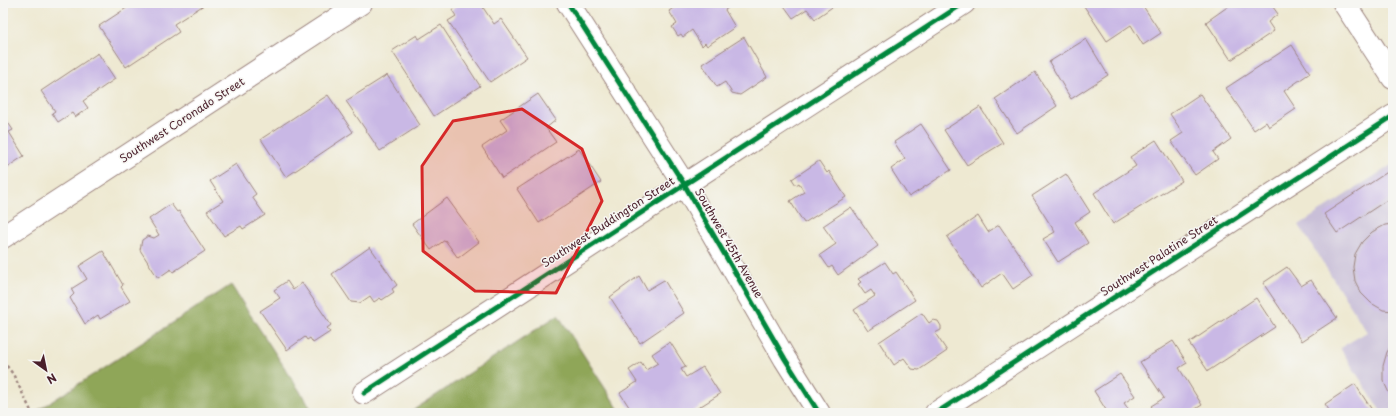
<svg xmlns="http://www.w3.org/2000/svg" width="1396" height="416" font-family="'Playpen Sans',sans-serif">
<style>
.industrial{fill:#c9bfd8}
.forest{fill:#8fa658;stroke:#6c6242}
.building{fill:#c9b8e5}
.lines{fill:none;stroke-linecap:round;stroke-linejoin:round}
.street-casing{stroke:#9c847e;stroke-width:24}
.path{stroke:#9c847e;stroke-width:2.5;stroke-dasharray:3 3;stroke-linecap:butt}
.street{stroke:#fff;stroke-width:22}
.cycleway-casing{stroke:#f6f6f2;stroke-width:8}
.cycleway{stroke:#00873e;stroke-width:5}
.marked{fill:#d62828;fill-opacity:0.2;stroke:#d62828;stroke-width:3;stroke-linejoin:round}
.labels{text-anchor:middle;stroke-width:3;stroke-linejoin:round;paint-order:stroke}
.street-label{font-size:11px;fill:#4a1f2b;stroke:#f6f6f2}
</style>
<rect width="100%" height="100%" fill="#f6f6f2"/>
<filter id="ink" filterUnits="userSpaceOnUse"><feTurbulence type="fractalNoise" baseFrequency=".025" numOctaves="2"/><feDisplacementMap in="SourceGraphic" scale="8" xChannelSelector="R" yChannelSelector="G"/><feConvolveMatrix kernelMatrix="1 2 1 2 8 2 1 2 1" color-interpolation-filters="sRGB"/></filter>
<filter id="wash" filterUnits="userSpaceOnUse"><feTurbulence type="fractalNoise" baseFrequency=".012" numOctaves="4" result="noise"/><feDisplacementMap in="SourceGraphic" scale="16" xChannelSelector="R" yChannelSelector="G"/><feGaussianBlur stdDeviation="0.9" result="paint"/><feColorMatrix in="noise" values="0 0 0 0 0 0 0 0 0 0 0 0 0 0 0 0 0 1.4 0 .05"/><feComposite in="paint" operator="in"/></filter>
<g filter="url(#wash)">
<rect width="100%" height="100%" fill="#eee9d2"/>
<path class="industrial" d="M1393 164V413H1382L1340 348 1367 332 1299 225Z"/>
<g class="forest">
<path d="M231 285 314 413H34Z"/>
<path d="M558 315 621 413H409Z"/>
</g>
<g id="blocks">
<g class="building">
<path d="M134 3H207L174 24 179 32 126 67 99 26Z"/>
<path d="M457 3H480L494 24 501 19 527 57 490 82 448 21 456 16 452 10 458 5Z"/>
<path d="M681 3H730L729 7 725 10 735 27 707 46 705 43 702 46 692 30 683 37 681 34 678 36 672 27 677 24 669 11Z"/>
<path d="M782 3H838L815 19 807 9 793 18Z"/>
<path d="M1089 3H1141L1161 33 1143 45 1131 25 1107 41 1084 6Z"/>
<path d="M1233 3H1270L1278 14 1268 22 1274 31 1231 60 1206 22Z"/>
<path d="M441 25 480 86 434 116 392 51 417 35 419 39Z"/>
<path d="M744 37 767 77 740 95 732 93 725 82 717 87 702 64Z"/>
<path d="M1086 39 1108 75 1071 99 1049 62Z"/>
<path d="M1292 45 1310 73 1284 91 1296 109 1269 127 1266 122 1254 130 1226 88Z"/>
<path d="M98 53 115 79 83 101 88 108 75 117 72 113 58 122 52 113 55 111 41 91Z"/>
<path d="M1035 72 1057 106 1017 133 995 99Z"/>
<path d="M387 75 420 125 380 151 346 101Z"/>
<path d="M538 94 556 120 546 128 556 142 502 178 482 147 507 130 500 120Z"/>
<path d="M1200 94 1231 139 1213 152 1218 159 1195 175 1171 141 1183 133 1170 114Z"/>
<path d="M328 95 353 132 286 177 261 139Z"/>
<path d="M980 107 1003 143 967 165 944 130Z"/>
<path d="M7 121 13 130 9 132 24 156 3 170V124Z"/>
<path d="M921 124 951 170 909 197 891 169 905 159 894 142Z"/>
<path d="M1156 140 1182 181 1113 224 1094 193 1136 166 1130 157Z"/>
<path d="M579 149 601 182 539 223 517 189Z"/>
<path d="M819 161 827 173 829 171 846 197 804 223 790 201 804 192 799 183 796 185 792 179Z"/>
<path d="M236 164 256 194 252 197 265 215 243 229 241 226 224 236 207 211 223 201 210 181Z"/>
<path d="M1389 171 1393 177V196L1337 233 1324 214Z"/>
<path d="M1066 174 1090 212 1075 222 1088 243 1058 262 1043 239 1055 232 1032 196Z"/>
<path d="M447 198 479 242 458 258 445 240 431 250 412 224Z"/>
<path d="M171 204 177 212 179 211 205 251 173 272 171 269 158 278 140 250 142 240 148 236 154 238 159 235 149 219Z"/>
<path d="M851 207 878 246 838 275 832 266 829 268 820 255 836 244 823 226Z"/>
<path d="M978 216 988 232 999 225 1033 275 1013 289 1002 273 981 288 947 237Z"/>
<path d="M1393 224V311L1383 310 1371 303 1361 293 1355 281 1353 267 1355 254 1362 242 1372 232 1385 225Z"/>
<path d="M370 247 397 285 392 289 394 292 382 300 380 298 374 302 370 296 360 303 351 302 332 274Z"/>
<path d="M103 251 123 285 121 287 130 301 100 319 98 315 85 324 70 298 74 294 71 289 87 279 79 266Z"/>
<path d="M885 262 893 274 896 272 915 300 868 331 854 310 875 296 871 290 865 294 858 284 861 282 858 279Z"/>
<path d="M1287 267 1301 286 1311 280 1337 318 1302 341 1263 283Z"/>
<path d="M639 276 647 290 664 280 684 313 640 343 610 297Z"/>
<path d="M287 281 293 290 302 283 331 325 327 328 330 332 313 343 310 338 307 340 305 337 287 350 260 311 280 298 274 290Z"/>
<path d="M1256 298 1275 327 1208 371 1189 343Z"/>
<path d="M922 313 929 323 933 320 938 321 941 326V330L935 333 947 351 919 370 912 369 904 358 894 365 879 342Z"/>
<path d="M1173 341 1187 363 1179 368 1202 405 1189 413H1156L1151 406 1164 398 1140 362Z"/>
<path d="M670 342 686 367 681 369 686 377 703 367 720 394 690 413H646L644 410 639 413H633L620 393 637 382 629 370 641 362 646 370 658 363 652 354Z"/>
<path d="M1393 343V398L1389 393 1383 380V366L1387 352Z"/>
<path d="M1120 374 1135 396 1124 403 1131 413H1108L1094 391Z"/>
<path d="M1355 384 1374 413H1331L1325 404Z"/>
</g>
</g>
</g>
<g filter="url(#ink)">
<use href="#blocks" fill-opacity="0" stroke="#9c847e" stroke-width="1"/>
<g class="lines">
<defs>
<g id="street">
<path d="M568 3 684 184 785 359 819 413"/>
<path d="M1344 3 1393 78"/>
<path d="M3 237 361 3"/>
<path d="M364 393 964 3"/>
<path d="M936 413 1393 116"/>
</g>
</defs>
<use href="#street" class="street-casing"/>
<path class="path" d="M3 361 13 374 32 413"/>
<use href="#street" class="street"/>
<defs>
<g id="cycleway">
<path d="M568 3 684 184 785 359 819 413"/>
<path d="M364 393 964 3"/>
<path d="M936 413 1393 116"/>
</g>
</defs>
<use href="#cycleway" class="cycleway-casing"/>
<use href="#cycleway" class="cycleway"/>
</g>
</g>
<path class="marked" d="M522 109 582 149 602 201 556 293 475 291 423 251 422 166 453 121Z"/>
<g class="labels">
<g class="street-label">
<text transform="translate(182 120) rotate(-33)" y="4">Southwest Coronado Street</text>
<text transform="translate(608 222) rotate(-33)" y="4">Southwest Buddington Street</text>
<text transform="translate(729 243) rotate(60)" y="4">Southwest 45th Avenue</text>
<text transform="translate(1159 256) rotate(-33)" y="4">Southwest Palatine Street</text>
</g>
</g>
<rect width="1396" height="416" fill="none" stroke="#f6f6f2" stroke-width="16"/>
<g transform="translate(46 370) rotate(147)" stroke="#f6f6f2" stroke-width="3" paint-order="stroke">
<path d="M0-3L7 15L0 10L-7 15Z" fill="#4a1f2b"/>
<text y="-6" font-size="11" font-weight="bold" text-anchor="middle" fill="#4a1f2b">N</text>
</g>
</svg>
